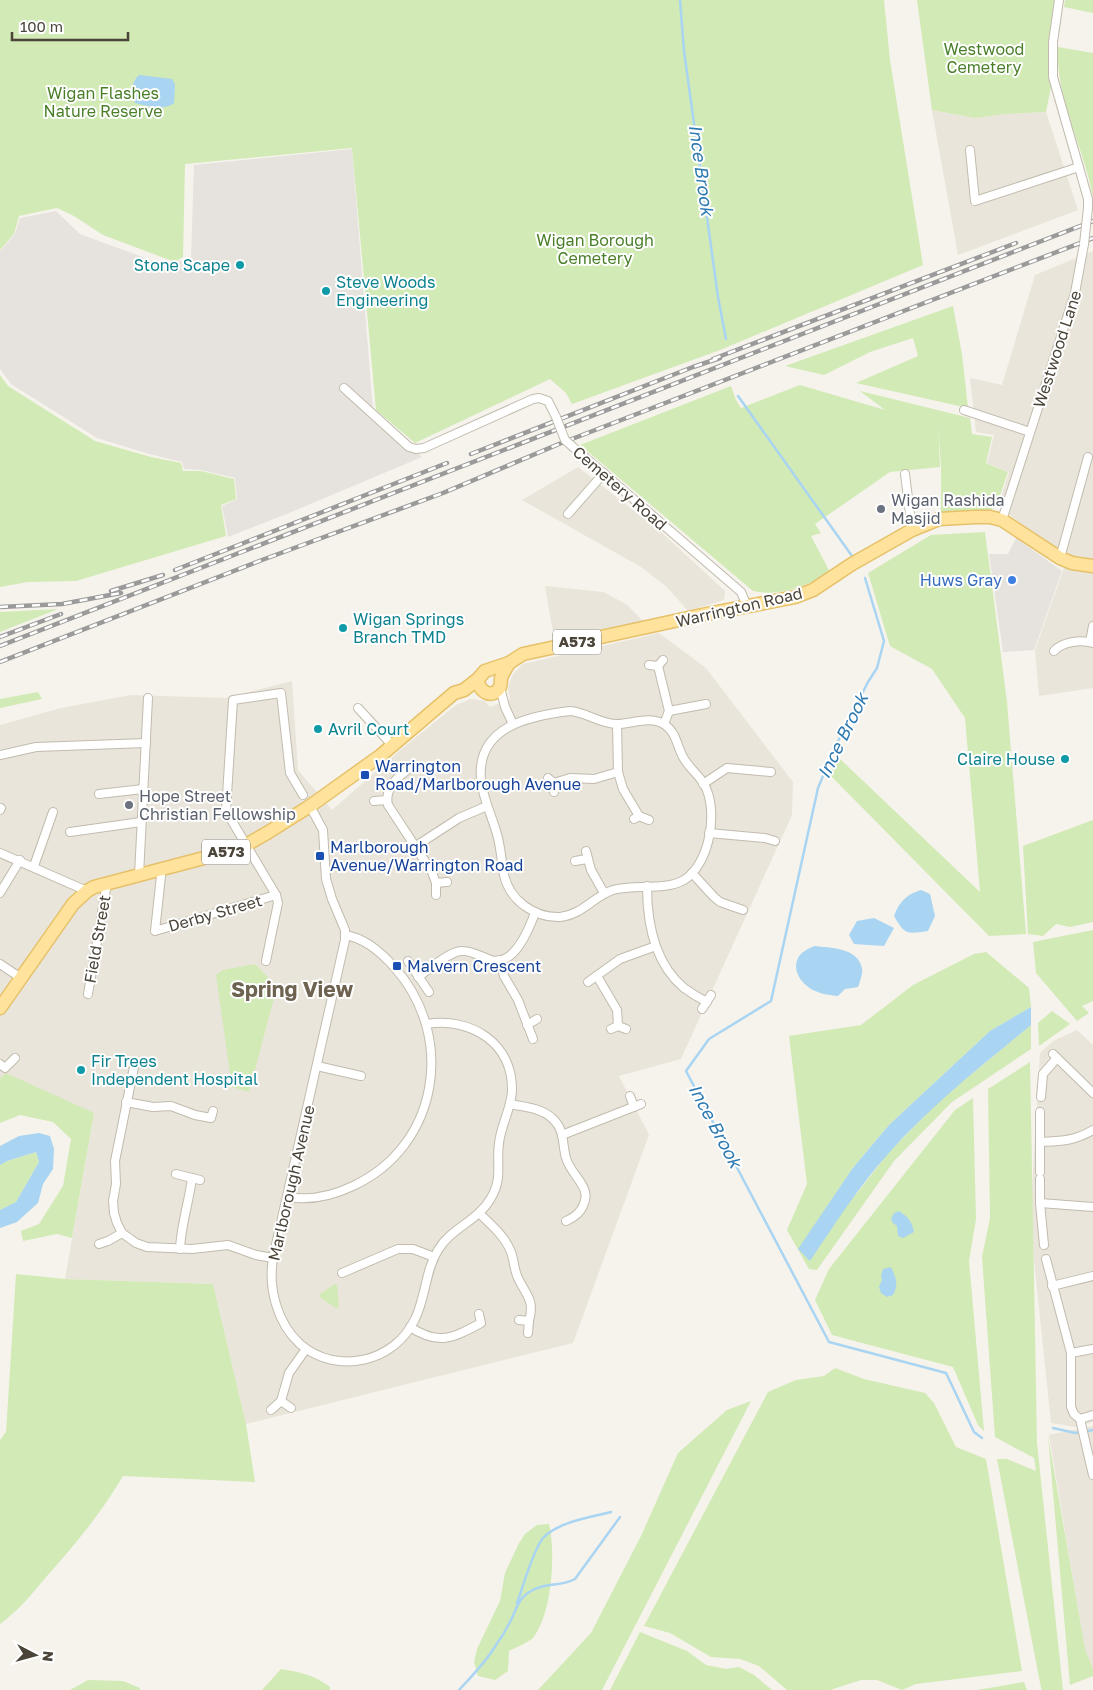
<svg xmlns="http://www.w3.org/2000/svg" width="1093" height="1690" font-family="'Golos Text',sans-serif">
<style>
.residential{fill:#eae5da}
.industrial{fill:#e6e2dd}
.green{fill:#d2eab5}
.water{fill:#a9d4f2}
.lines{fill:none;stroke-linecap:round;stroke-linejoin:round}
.stream{stroke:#a9d4f2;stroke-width:2.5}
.street-casing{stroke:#c2bbae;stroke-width:10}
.primary-casing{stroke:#e6c16a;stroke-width:15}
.street{stroke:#fff;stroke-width:8}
.primary{stroke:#ffe39c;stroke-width:12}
.rail-casing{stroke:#9a9a9a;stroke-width:4.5}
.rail{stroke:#fff;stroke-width:2.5;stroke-dasharray:8;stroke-linecap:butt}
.street-bridge-casing{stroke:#c2bbae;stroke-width:10;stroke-linecap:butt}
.street-bridge{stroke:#fff;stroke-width:8}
.culture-dot{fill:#0f9aa8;stroke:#fff;stroke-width:2}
.worship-dot{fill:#6b7280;stroke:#fff;stroke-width:2}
.shop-dot{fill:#3f7fe0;stroke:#fff;stroke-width:2}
.transit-dot{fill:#1a4fb4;stroke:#fff;stroke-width:2}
.labels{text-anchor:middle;stroke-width:4;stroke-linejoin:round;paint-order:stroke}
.shield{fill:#fff;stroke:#817c74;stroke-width:1}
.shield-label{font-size:15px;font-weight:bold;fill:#4b4439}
.park-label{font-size:16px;fill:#4a7f2a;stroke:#fff}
.culture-label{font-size:16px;fill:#0d838f;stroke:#fff;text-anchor:start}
.street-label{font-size:16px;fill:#4b4439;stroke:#fff}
.worship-label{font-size:16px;fill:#5b616d;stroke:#fff;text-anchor:start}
.shop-label{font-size:16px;fill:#366cbe;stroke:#fff;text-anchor:end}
.transit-label{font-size:16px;fill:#164399;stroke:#fff;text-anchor:start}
.water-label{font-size:18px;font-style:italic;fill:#2e7ab2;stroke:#fff}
.district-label{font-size:21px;font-weight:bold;fill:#6e6250;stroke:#fff}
</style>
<rect width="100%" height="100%" fill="#f6f3ec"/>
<g class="residential">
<path d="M932 110 975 118 1006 114 1046 112 1078 210 958 255Z"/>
<path d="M1093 251V688L1039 696 1035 650 1063 571 1066 557 998 506 1009 472 987 463 994 435 976 432 970 378 1002 385 1035 275Z"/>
<path d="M578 467 662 533 725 591 724 600 688 611 667 587 641 567 522 500Z"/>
<path d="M545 586 603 592 626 604 644 622 554 638Z"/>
<path d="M659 633 706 668 793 782 792 815 681 1059 619 1076 649 1135 573 1343 246 1424 213 1284 65 1279 94 1113 0 1080V725L61 708 131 695 226 698 292 681 298 770 332 810 404 747 456 705 471 699 485 701 490 707 510 699 508 688 513 674 523 664Z"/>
<path d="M1077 1030 1093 1045V1422L1075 1427 1051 1423 1030 1222 1040 1053 1053 1041Z"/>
<path d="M1093 1426V1671L1086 1657 1049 1435Z"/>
</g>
<g class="industrial">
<path d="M352 149 373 410 422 457 289 513 228 537 222 506 237 499 235 478 201 470 184 469 182 462 149 454 97 438 11 384 0 369V251L15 234 20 218 56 211 80 234 167 266 191 257 194 165Z"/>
<path d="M1016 538 1062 571 1034 650 1003 652 989 554H1008Z"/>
</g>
<g class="green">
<path d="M0 0H884L890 60 923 265 720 350 572 404 566 393 550 379 415 443 376 410 352 148 185 164 183 257 175 262 103 235 74 216 57 208 19 216 14 234 0 250Z"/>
<path d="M917 0H1059L1053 77 1046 112 1006 114 975 118 932 110Z"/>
<path d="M1065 0H1093V13L1064 7Z"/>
<path d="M1058 47 1093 53V197C1084 147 1055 98 1058 47Z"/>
<path d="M953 306 962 354 968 408 856 383 918 356 913 338 870 352 824 375 785 366Z"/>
<path d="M0 375 8 386 95 441 151 457 181 463 183 471H201L234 479 236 499 221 505 226 536 76 581 28 582 0 587Z"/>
<path d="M800 385 885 410 860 391 970 418 972 434 992 437 986 463 1008 472 996 507 982 514H941V466L938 425 940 467 890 472 815 524 821 533 811 536 830 572C807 586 781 597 753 591L580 445 731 386 736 400 741 408Z"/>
<path d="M985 532 1007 702 1026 934 989 936 828 773 839 758 980 892 965 718 932 669 890 646 868 573 931 535Z"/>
<path d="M58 609 0 632V612Z"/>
<path d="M38 692 42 699 0 708V699Z"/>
<path d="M1093 820V922L1070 927 1056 924 1043 936 1028 934 1023 846Z"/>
<path d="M1093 930V1001L1082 1006 1089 1013 1077 1021 1036 973 1033 942Z"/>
<path d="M986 952 1029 988 1031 1007 990 1031 889 1125 852 1169 798 1250 857 1193 889 1152 939 1101 1031 1025V1049L952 1102 894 1161 817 1270 809 1269 787 1230 807 1184 789 1036 861 1025 913 985 974 954Z"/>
<path d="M255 964 277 987 249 1092 232 1087 216 975 223 970Z"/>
<path d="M1052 1011 1070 1024 1039 1046 1038 1023Z"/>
<path d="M1030 1062 1037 1443 1063 1690H1042L1041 1688 997 1459H1007L1036 1471 1034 1458 995 1437 982 1257 990 1218 988 1089Z"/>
<path d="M6 1073 94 1113 72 1238 57 1234 23 1241 21 1231 39 1224 63 1186 71 1139 53 1122 20 1115 0 1123V1078Z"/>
<path d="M973 1098 976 1219 969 1261 984 1431 978 1425 953 1367 832 1335 815 1300 829 1269 955 1110Z"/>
<path d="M36 1152 39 1162 16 1202 0 1210V1165L7 1161Z"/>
<path d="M16 1274 65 1279 213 1284 246 1424 255 1482 123 1476C101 1513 75 1545 46 1577 32 1594 18 1611 0 1624V1440L6 1432Z"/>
<path d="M335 1284 337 1285 339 1306 337 1309 321 1298 320 1296V1294Z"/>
<path d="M835 1368 864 1379 925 1393 934 1403 956 1447 986 1459 1022 1671 916 1684 902 1690 877 1680H861L830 1690H787L759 1666 740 1659 711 1657 670 1633 644 1626 768 1392 796 1380 824 1376Z"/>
<path d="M751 1401 602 1690H538L591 1633 641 1536 678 1453 727 1410Z"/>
<path d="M1048 1436 1085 1649 1093 1669V1676L1070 1685Z"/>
<path d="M549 1524C556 1554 552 1614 533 1638 529 1642 515 1648 509 1651L508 1671 495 1680 478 1676 474 1662 477 1649 500 1601 505 1573 519 1543 525 1534 537 1525Z"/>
<path d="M640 1632 687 1651 706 1665 726 1669 739 1667 754 1675 772 1690H610Z"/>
<path d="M281 1669C300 1672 314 1675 330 1687V1690H262Z"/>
<path d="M88 1680 123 1681 140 1688V1690H70Z"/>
<path d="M1024 1682 1027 1690H977Z"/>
</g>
<g class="water">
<path d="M139 75 172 79 175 84 174 103C165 111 147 106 135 103 130 95 131 82 139 75Z"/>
<path d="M921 890 930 894 935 916 928 931C906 934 905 935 894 916 899 902 907 894 921 890Z"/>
<path d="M874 918 894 928 884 946 854 944 849 935 857 921Z"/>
<path d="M814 946C830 948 857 947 862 968 863 973 860 982 858 987L845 989 838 996C832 995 824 995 818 992 805 988 791 973 798 958 801 952 808 949 814 946Z"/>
<path d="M1031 1007V1025C982 1066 931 1105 889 1153 859 1186 835 1224 810 1261L798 1249 852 1169 889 1125 990 1031Z"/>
<path d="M39 1133 50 1136 54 1149 53 1169 43 1184 38 1203 17 1222 0 1228V1210L16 1202 39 1162 36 1152 7 1161 0 1165V1146L19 1136Z"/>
<path d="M899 1211C908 1217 912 1221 914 1232L903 1238 898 1236 897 1226 893 1223 891 1219 894 1213Z"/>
<path d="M891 1267C896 1278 899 1284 893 1295L887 1297 881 1293 879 1287 882 1280 881 1276 883 1269Z"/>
</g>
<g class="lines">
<g class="stream">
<path d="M680 0 684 51 718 297 726 339"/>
<path d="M738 396 852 556"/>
<path d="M865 578 884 641 877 668 868 682 836 745 818 788 771 1001 709 1039 686 1071 829 1342 946 1373 974 1432 982 1438"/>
<path d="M1053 1428 1075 1433 1093 1430"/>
<path d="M517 1603C523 1587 533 1550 543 1538 558 1522 590 1517 611 1512"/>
<path d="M459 1690C472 1676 486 1662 496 1645 501 1638 506 1630 510 1622 517 1609 517 1599 531 1591 545 1582 561 1587 575 1579L620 1517"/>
</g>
<defs>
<g id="street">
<path d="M1059 0 1053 42V77L1088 199V208"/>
<path d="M970 150 975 201 1079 167"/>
<path d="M344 388 409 447 416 449 424 448 533 399 539 398 548 401 556 417"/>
<path d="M964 410 1030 432"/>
<path d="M573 447 741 592 747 606"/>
<path d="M905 474 912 530"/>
<path d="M568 514 604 473"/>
<path d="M1002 520 1075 293 1084 244"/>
<path d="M1060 558 1088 457"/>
<path d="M1090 642 1093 626"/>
<path d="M1054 651C1062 642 1081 639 1093 643"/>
<path d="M649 665 658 666 663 660"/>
<path d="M658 666 669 711"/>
<path d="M500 687 505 707 513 724"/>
<path d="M358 708 393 746"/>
<path d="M570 711C586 712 600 724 617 724 632 724 651 715 665 725 676 732 677 746 683 757 688 767 698 774 704 784 719 810 710 864 684 880 665 891 634 884 613 890 594 896 582 915 560 917 535 918 510 901 504 875 501 860 501 845 496 831 491 814 483 798 481 780 476 727 528 716 570 711Z"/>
<path d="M617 724 618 772 623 789 639 816"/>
<path d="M664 724 669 711 706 704"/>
<path d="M0 755 36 747 146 743"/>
<path d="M412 767C399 775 384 788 388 805L432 872 436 883V895"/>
<path d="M548 778 554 783V792"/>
<path d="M554 783 570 778 594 779 618 772"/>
<path d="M703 784 727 768 771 772"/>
<path d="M99 794 143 789"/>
<path d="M374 801 387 800"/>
<path d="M310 806 323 830 326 879 332 899 345 930V940L273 1258C268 1288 277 1323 300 1344 337 1376 395 1362 415 1319 426 1297 425 1271 438 1250 451 1228 478 1221 491 1198 503 1178 496 1163 499 1143 501 1125 511 1109 512 1091 513 1043 471 1017 427 1024"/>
<path d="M0 810 1 808"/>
<path d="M634 819 639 816 649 820"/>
<path d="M70 832 141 822"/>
<path d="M709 833 765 838 775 841"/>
<path d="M416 846 459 818 487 806"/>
<path d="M586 851 591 870 604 893"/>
<path d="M0 853 87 891"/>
<path d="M575 861 587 859"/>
<path d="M34 866 53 812"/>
<path d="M160 869 161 876 155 931 276 895"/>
<path d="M692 873 714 897 720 902 743 910"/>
<path d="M139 875 148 698"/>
<path d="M436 883 447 882"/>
<path d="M647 886C647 922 654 963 684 988 691 993 699 998 707 1002"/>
<path d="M0 893 20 860"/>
<path d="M500 960 504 976 518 1000 533 1039"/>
<path d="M266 961 278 903 276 895 226 811 233 700 281 693 290 773 303 795"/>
<path d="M408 961 429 992"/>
<path d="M0 964 21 978"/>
<path d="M597 976 617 1010 618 1026"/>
<path d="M418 977C429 969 449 952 461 951 471 950 482 957 491 960 514 967 529 929 535 913"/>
<path d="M588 982 620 959 656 946"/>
<path d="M88 994 107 883"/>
<path d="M702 1009 711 995"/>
<path d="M527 1025 537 1019"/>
<path d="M611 1029 618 1026 626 1029"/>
<path d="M1053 1054 1093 1093"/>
<path d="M0 1064 5 1068 15 1058"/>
<path d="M317 1066 361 1076"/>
<path d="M134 1067 115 1161 116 1184 113 1201 114 1213 117 1223 122 1233 136 1243 147 1247 192 1249 228 1245 256 1255 273 1258"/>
<path d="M630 1096 634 1107"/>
<path d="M1041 1097 1043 1074 1057 1058"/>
<path d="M126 1102 153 1107 171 1106 195 1115 211 1118 213 1111"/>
<path d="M510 1104C525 1107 542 1108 553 1119 565 1130 562 1144 566 1158 571 1176 593 1187 583 1206 580 1213 573 1218 566 1221"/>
<path d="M562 1135 641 1104"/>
<path d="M1041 1142C1062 1141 1074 1141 1093 1130"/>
<path d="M1040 1172V1112"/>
<path d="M176 1174 200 1180"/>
<path d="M1040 1179V1203L1044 1245"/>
<path d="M287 1197C310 1201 332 1196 353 1186 439 1146 456 1037 395 968 382 953 365 938 345 935"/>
<path d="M1040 1203 1093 1207"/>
<path d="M479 1213C491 1225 505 1236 511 1252 514 1260 514 1270 518 1278 526 1295 535 1300 529 1321"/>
<path d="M99 1244 108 1241 122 1233"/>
<path d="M180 1249C181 1225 189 1202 192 1178"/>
<path d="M1046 1259 1071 1353"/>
<path d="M342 1273 398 1249H413L434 1257"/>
<path d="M1052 1286 1093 1276"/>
<path d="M519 1320 529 1321 528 1333"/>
<path d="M410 1327C439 1346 453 1338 481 1323L479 1314"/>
<path d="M1093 1349 1071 1353V1407L1074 1414 1080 1419 1093 1475"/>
<path d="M281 1401 289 1373 306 1349"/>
<path d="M271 1410 281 1401 291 1408"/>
<path d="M1080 1419 1093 1415"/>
</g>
<g id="primary">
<path d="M478 679C478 692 493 700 500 687 501 684 501 682 501 678 503 673 506 668 509 663"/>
<path d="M0 1008 73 904 87 891 94 887 219 854 246 845 267 833 310 806 380 756 454 693 464 690 478 679 485 671 509 663 523 654 702 615 795 597 813 590 852 564 912 530 939 519 975 517H990L1002 520 1060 558 1072 563 1093 566"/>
</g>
</defs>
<use href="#street" class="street-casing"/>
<use href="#primary" class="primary-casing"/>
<use href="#street" class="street"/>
<use href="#primary" class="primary"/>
<defs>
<g id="rail">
<path d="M713 359 1016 243"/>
<path d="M471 454 693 367 720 358"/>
<path d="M175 570 447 463"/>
<path d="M111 591 163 575"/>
<path d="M0 607 62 604 121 593"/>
<path d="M0 637 61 614"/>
<path d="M0 646 1093 221"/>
<path d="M0 662 262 560 443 493 559 444 1093 238"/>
</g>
</defs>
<use href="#rail" class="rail-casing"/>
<use href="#rail" class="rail"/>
<defs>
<g id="street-bridge">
<path d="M1084 244 1088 208"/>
<path d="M556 417 565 440 573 447"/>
</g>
</defs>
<use href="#street-bridge" class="street-bridge-casing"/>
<use href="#street-bridge" class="street-bridge"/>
</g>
<g class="culture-dot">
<circle cx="240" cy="265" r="5"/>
<circle cx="326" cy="291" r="5"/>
<circle cx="343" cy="628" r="5"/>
<circle cx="318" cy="729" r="5"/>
<circle cx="1065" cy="759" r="5"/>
<circle cx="81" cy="1070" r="5"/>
</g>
<g class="worship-dot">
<circle cx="881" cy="509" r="5"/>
<circle cx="129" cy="805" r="5"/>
</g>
<circle class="shop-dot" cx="1012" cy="580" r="5"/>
<g class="transit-dot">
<rect x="360" y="770" width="10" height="10" rx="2.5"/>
<rect x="315" y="851" width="10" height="10" rx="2.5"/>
<rect x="392" y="961" width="10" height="10" rx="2.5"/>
</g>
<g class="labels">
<g class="shield">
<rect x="553" y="629.5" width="48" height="25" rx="4"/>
<rect x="202" y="839.5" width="48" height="25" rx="4"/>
</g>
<g class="shield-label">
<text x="577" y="647">A573</text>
<text x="226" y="857">A573</text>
</g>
<g class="park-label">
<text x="984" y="55">Westwood<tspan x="984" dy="18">Cemetery</tspan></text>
<text x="103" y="99">Wigan Flashes<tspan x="103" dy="18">Nature Reserve</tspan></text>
<text x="595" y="246">Wigan Borough<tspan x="595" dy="18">Cemetery</tspan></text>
</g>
<g class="culture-label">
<text x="230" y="271" text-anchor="end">Stone Scape</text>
<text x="336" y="288">Steve Woods<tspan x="336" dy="18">Engineering</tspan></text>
<text x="353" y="625">Wigan Springs<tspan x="353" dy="18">Branch TMD</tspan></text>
<text x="328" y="735">Avril Court</text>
<text x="1055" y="765" text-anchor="end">Claire House</text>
<text x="91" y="1067">Fir Trees<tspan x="91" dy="18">Independent Hospital</tspan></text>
</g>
<g class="street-label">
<text transform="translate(1057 349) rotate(-72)" y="6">Westwood Lane</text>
<text transform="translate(620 488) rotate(41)" y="6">Cemetery Road</text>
<text transform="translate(739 607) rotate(-13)" y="6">Warrington Road</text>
<text transform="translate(215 913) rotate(-16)" y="6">Derby Street</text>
<text transform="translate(97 939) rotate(-80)" y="6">Field Street</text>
<text transform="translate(291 1183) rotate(-77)" y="6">Marlborough Avenue</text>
</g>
<g class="worship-label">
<text x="891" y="506">Wigan Rashida<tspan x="891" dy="18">Masjid</tspan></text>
<text x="139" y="802">Hope Street<tspan x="139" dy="18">Christian Fellowship</tspan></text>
</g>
<g class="shop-label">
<text x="1002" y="586">Huws Gray</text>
</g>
<g class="transit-label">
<text x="375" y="772">Warrington<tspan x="375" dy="18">Road/Marlborough Avenue</tspan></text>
<text x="330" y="853">Marlborough<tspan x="330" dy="18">Avenue/Warrington Road</tspan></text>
<text x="407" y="972">Malvern Crescent</text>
</g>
<g class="water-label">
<text transform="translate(701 170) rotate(82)" y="6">Ince Brook</text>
<text transform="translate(843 736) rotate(-64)" y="6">Ince Brook</text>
<text transform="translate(715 1126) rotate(62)" y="6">Ince Brook</text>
</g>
<g class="district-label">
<text x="292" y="997">Spring View</text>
</g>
</g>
<g transform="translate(35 1655) rotate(96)" stroke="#ffffff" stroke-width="4" paint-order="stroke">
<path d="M0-4L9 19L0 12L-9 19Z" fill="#4b4439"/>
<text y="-8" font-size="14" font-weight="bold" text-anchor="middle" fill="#4b4439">N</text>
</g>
<path d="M12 32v8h116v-8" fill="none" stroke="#4b4439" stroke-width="2.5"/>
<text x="20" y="32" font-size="15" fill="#4b4439" stroke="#ffffff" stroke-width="4" paint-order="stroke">100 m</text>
</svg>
